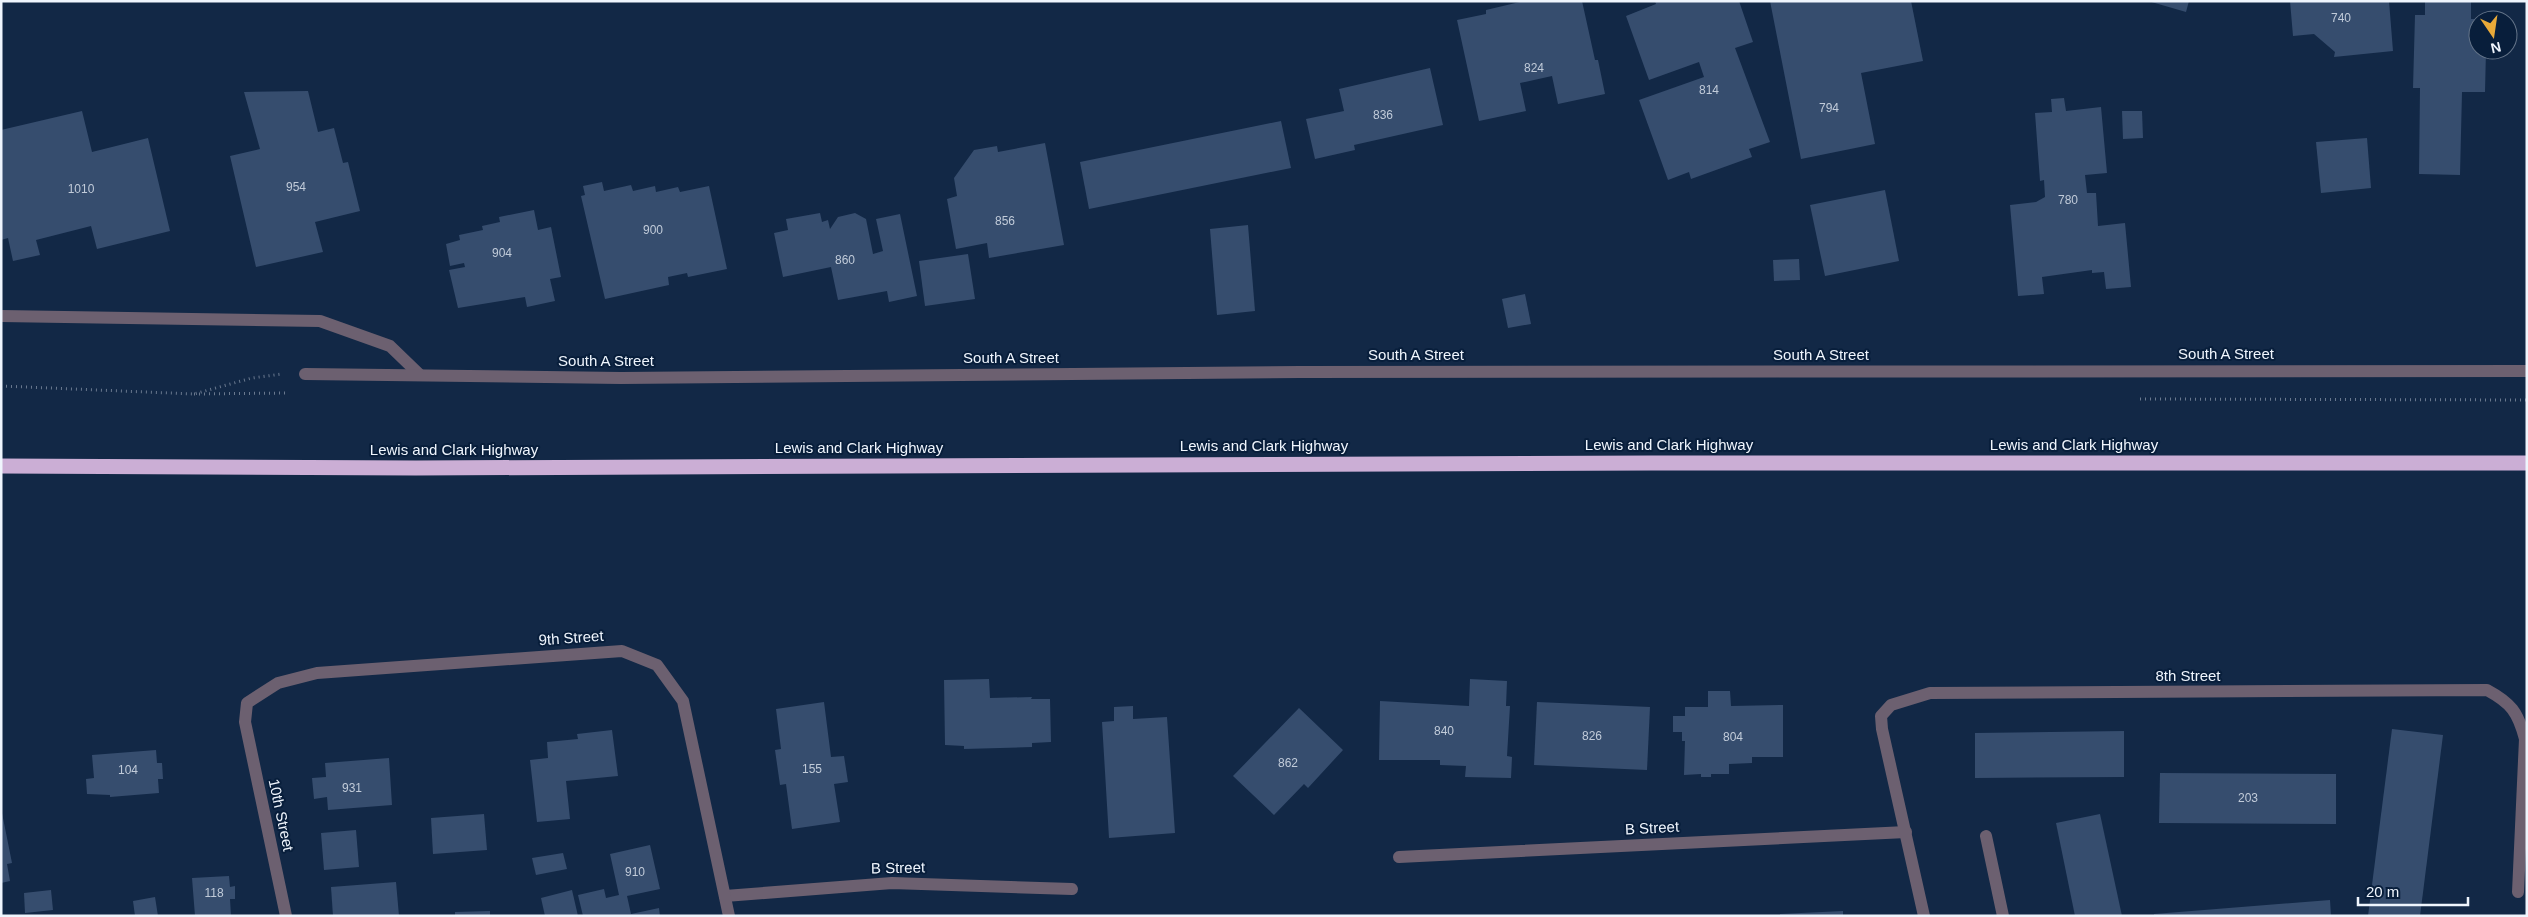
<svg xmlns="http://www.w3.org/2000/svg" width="2528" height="917" font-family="Arial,sans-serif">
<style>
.building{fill:#364d6e}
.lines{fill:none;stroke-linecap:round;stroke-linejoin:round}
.path{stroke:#6a798f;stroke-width:3;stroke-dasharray:1 4;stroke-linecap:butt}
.minor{stroke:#6c6070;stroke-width:12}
.highway{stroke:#cbaed5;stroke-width:15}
.labels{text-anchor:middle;stroke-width:4;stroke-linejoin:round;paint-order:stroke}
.number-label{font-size:12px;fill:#c1cbd9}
.street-label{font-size:15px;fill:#eff5fd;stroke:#081e3b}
</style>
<rect width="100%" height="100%" fill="#122846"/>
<g class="building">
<path d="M1524 1H1582L1595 60H1598L1605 94 1558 104 1552 76 1520 83 1526 111 1479 121 1457 20 1486 14V10Z"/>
<path d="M1655 1H1739L1753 42 1735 48 1770 142 1749 149 1752 157 1691 179 1689 172 1668 180 1639 100 1704 77 1699 62 1649 80 1626 16 1656 4Z"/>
<path d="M1770 1H1911L1923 61 1861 73 1875 144 1801 159Z"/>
<path d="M2148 1H2189L2186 12Z"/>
<path d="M2290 1H2389L2393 51 2334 57 2335 52 2314 34 2293 36Z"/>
<path d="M2425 1H2471V19H2478V50H2486L2485 92H2462L2460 175 2419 174 2420 88H2413L2415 15H2425Z"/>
<path d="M1430 68 1443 125 1354 145 1355 150 1315 159 1306 119 1344 111 1339 89Z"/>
<path d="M308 91 318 132 334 128 343 163 348 162 360 211 315 222 323 252 256 267 230 156 260 149 244 92Z"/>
<path d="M2064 98 2066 111 2101 107 2107 173 2085 175 2087 193H2096L2098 226 2125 223 2131 287 2106 289 2104 272 2092 273V270L2042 277 2044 294 2018 296 2010 205 2036 202 2045 197 2044 180 2040 181 2035 113 2052 112 2051 99Z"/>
<path d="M82 111 92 152 148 138 170 231 97 249 91 226 36 240 40 255 13 261 8 238 1 240V130Z"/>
<path d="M2122 111H2142L2143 138 2123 139Z"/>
<path d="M1281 121 1291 168 1089 209 1080 162Z"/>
<path d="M2367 138 2371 188 2321 193 2316 142Z"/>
<path d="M1045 143 1064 245 989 258 987 243 956 249 947 199 957 196 954 178 974 150 997 146 998 152Z"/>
<path d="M602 182 604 191 631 185 633 191 655 186 656 192 678 187 680 192 709 186 727 269 688 277 687 273 668 277 669 285 605 299 581 196 585 195 583 186Z"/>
<path d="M1885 190 1899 261 1825 276 1810 205Z"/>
<path d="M534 210 538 230 551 227 561 277 550 279 555 301 527 307 525 297 458 308 449 270 465 267 464 263 450 266 446 244 460 240 459 235 483 230 482 226 500 222 499 217Z"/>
<path d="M820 213 822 222 828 220 830 229 838 217 855 213 866 219 873 254 883 251 876 219 900 214 917 296 889 302 887 291 838 300 831 267 783 277 774 233 788 230 786 219Z"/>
<path d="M1248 225 1255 311 1217 315 1210 229Z"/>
<path d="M968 254 975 299 925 306 919 261Z"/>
<path d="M1799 259 1800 280 1774 281 1773 260Z"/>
<path d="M1525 294 1531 324 1508 328 1502 299Z"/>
<path d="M989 679 990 698 1032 697 1031 699H1050L1051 742 1032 743V747L964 749V746L945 745 944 680Z"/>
<path d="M1470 679 1507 681 1506 706H1510L1507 756 1512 757 1511 778 1465 777 1466 766 1440 765V760H1379L1380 701 1469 706Z"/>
<path d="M1708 691H1730L1731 706 1783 705V757H1752V763L1729 764V774H1711V777H1701V774L1684 775 1685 741H1682V732H1673V716H1685V707H1708Z"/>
<path d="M824 702 831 757 844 756 848 782 834 784 840 822 792 829 786 784 780 785 775 750 781 749 776 709Z"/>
<path d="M1537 702 1650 707 1647 770 1534 765Z"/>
<path d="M1133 706V719L1167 717 1175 833 1109 838 1102 722 1114 721V707Z"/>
<path d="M1299 708 1343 750 1308 788 1304 784 1274 815 1233 776Z"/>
<path d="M2392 729 2443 735 2420 916H2368Z"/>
<path d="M612 730 618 776 566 781 570 819 537 822 530 760 548 758 547 742 578 739 577 734Z"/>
<path d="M2124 731V777L1975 778V733Z"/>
<path d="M156 750 157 763H162L163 779H158L159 793 110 797V795L87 794 86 779 94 778 92 755Z"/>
<path d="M389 758 392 805 328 810 327 797 314 799 312 778 326 777 325 763Z"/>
<path d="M2160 773 2336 774V824L2159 823Z"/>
<path d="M1 808 12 863 7 864 10 881 1 883Z"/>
<path d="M484 814 487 850 433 854 431 818Z"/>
<path d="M2100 814 2122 916H2075L2056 823Z"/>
<path d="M356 830 359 867 324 870 321 833Z"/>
<path d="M650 845 660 889 627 896 631 914 659 908 660 916H583L578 895 604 889 606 898 619 895 610 854Z"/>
<path d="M563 853 567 869 536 875 532 858Z"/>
<path d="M229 876 230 887 235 886V899H230L231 916H195L192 878Z"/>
<path d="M396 882 399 916H333L331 887Z"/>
<path d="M51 890 53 910 25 913 24 893Z"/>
<path d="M572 890 578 916H545L541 898Z"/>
<path d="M155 897 158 916H135L133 901Z"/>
<path d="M2330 900 2331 916H2154V914Z"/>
<path d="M490 911V916H455V912Z"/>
<path d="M1843 911V916H1780V914Z"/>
</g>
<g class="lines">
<g class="path">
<path d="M1 386 194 394 252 378 282 374"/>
<path d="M194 394 287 393"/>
<path d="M2140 399 2527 400"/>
</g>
<g class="minor">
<path d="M1 316 320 321 390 346 420 375"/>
<path d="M305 374 621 378 1300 372 2527 371"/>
<path d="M1986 836 2003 916"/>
<path d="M1399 857 1906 832"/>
<path d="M725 896 892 883 1072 889"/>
<path d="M286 916 245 722 247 703 278 683 317 673 622 651 657 665 683 701 729 916"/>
<path d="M1924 916 1882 729 1881 716 1891 705 1930 693 2487 690C2511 703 2518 712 2525 739L2518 892"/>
</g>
<path class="highway" d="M1 466 416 468 1652 463H2527"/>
</g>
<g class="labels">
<g class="number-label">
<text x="2341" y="22">740</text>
<text x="1534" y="72">824</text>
<text x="1709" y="94">814</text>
<text x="1829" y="112">794</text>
<text x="1383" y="119">836</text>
<text x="296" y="191">954</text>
<text x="81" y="193">1010</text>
<text x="2068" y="204">780</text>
<text x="1005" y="225">856</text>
<text x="653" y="234">900</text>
<text x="502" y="257">904</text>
<text x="845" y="264">860</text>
<text x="1444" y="735">840</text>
<text x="1592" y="740">826</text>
<text x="1733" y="741">804</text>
<text x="1288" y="767">862</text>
<text x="812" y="773">155</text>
<text x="128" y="774">104</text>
<text x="352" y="792">931</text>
<text x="2248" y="802">203</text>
<text x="635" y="876">910</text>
<text x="214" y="897">118</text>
</g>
<g class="street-label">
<text x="2226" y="359">South A Street</text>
<text x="1416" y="360">South A Street</text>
<text x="1821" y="360">South A Street</text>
<text x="1011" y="363">South A Street</text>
<text x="606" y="366">South A Street</text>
<text x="1669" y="450">Lewis and Clark Highway</text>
<text x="2074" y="450">Lewis and Clark Highway</text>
<text x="1264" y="451">Lewis and Clark Highway</text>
<text x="859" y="453">Lewis and Clark Highway</text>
<text x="454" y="455">Lewis and Clark Highway</text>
<text transform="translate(571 638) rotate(-4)" y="5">9th Street</text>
<text x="2188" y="681">8th Street</text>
<text transform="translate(281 815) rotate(78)" y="5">10th Street</text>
<text transform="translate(1652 828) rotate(-3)" y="5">B Street</text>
<text transform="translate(898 868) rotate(-1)" y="5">B Street</text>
</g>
</g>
<rect width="2528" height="917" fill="none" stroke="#eff5fd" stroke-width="5"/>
<g transform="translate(2493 35) rotate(167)"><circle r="24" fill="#081e3b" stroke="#647489"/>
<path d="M0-4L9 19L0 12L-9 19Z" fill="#eaaa39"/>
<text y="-8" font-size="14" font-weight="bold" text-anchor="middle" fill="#eff5fd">N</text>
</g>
<path d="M2358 897v8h110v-8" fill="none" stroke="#eff5fd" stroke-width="2.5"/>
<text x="2366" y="897" font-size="15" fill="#eff5fd" stroke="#081e3b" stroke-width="4" paint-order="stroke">20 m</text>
</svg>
